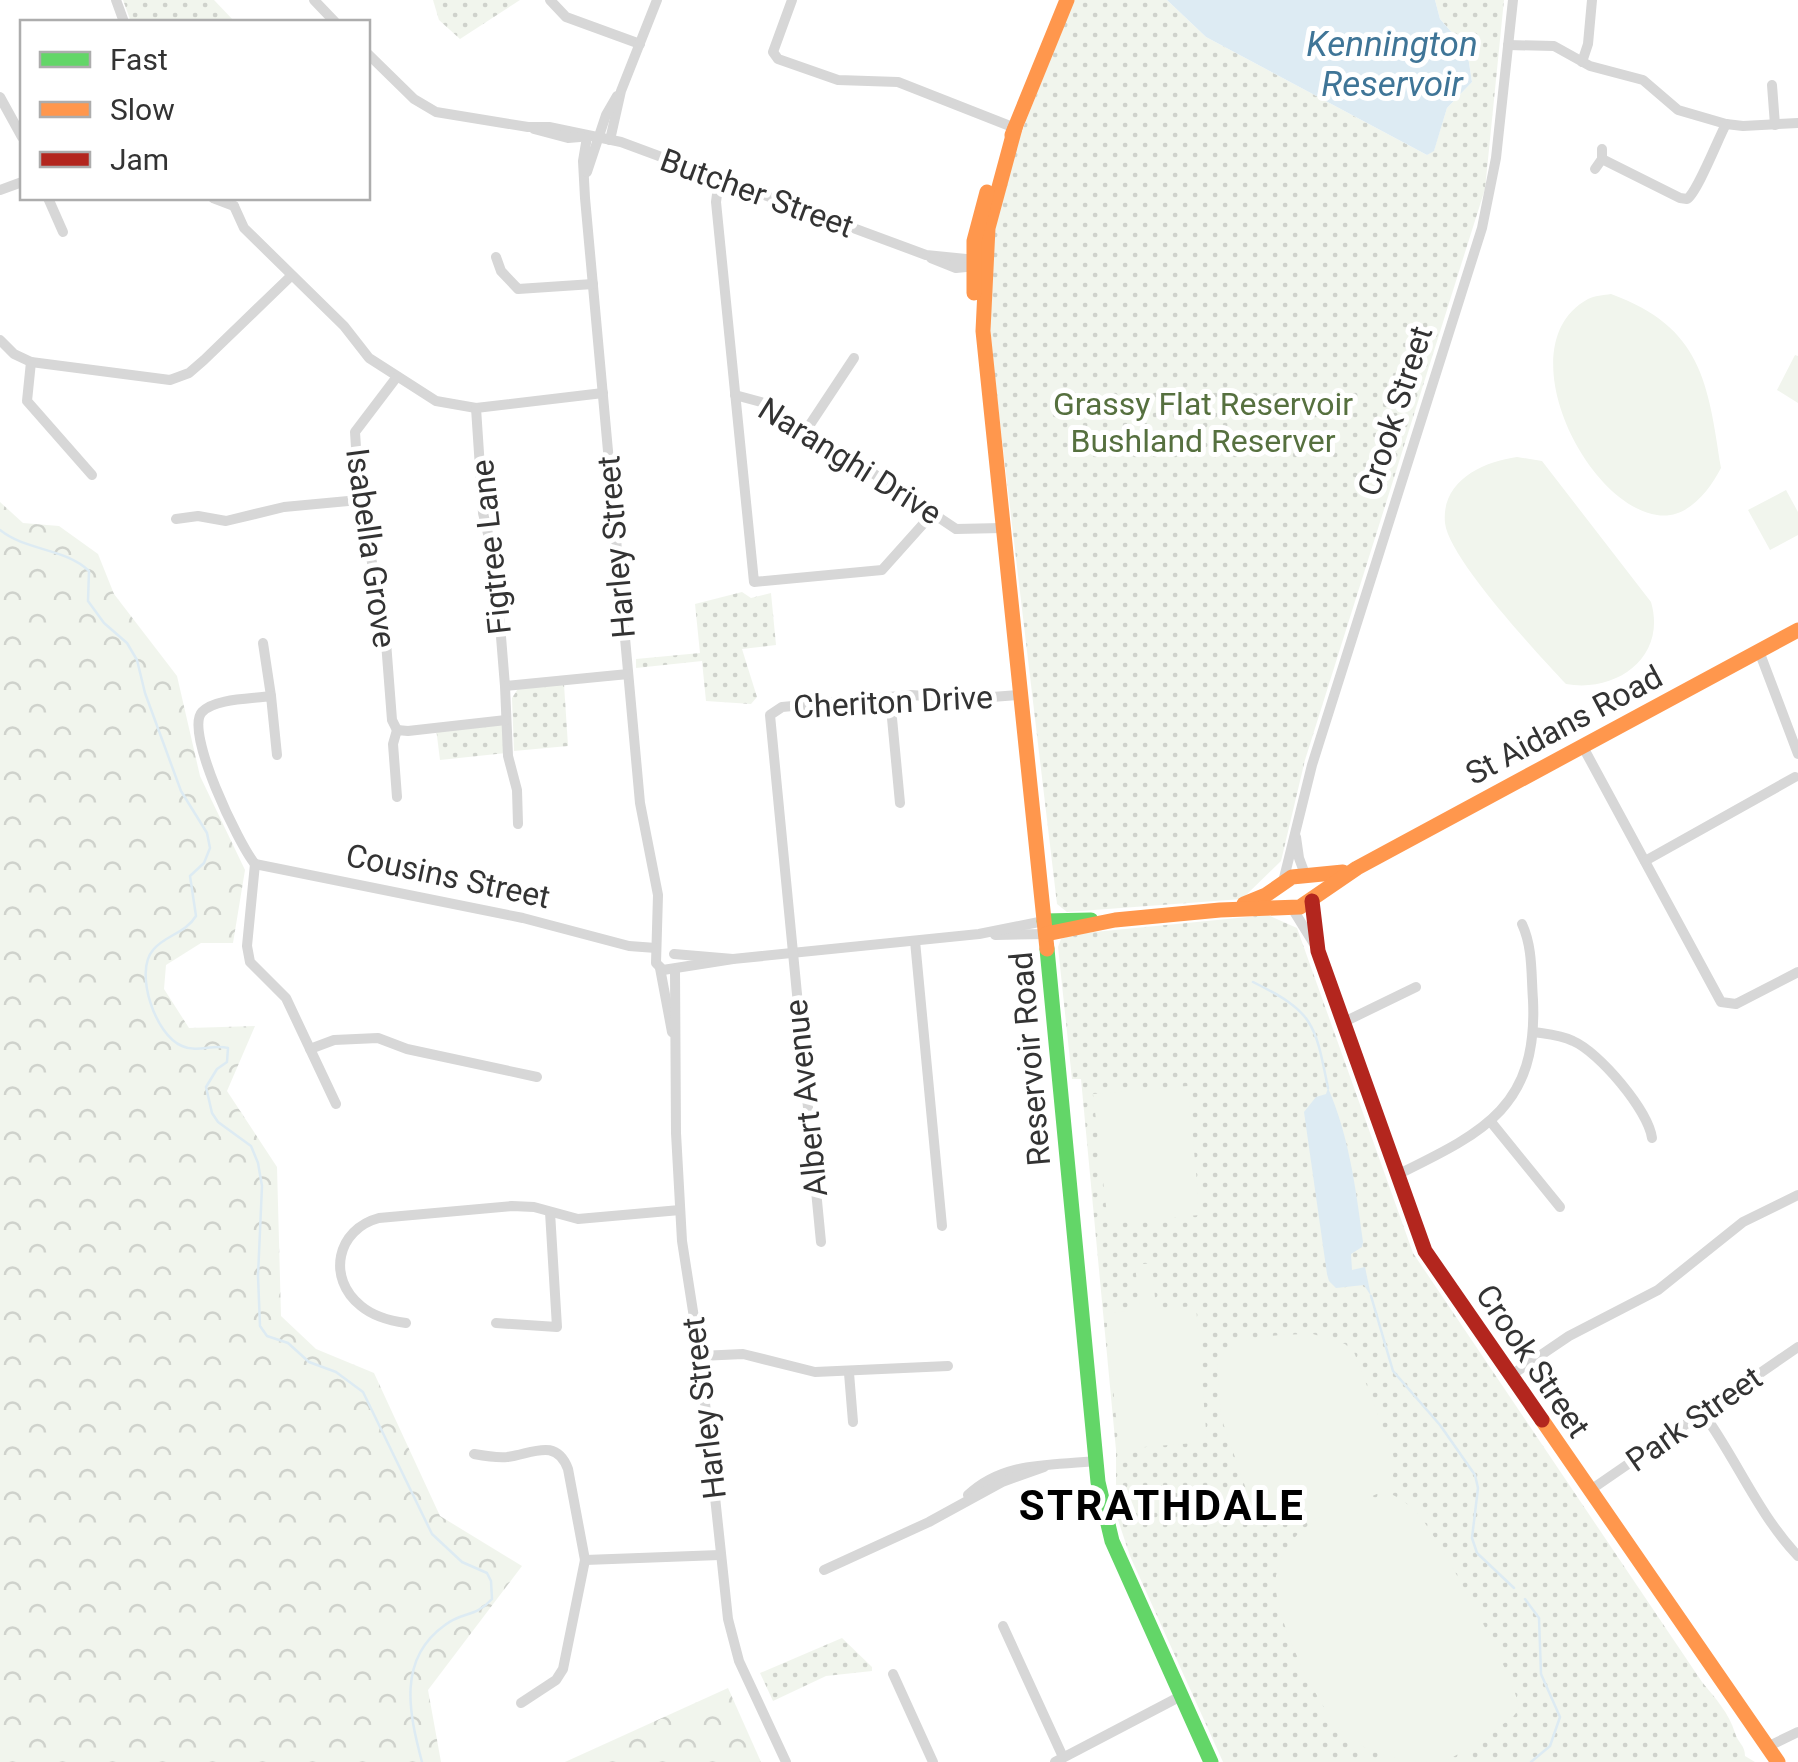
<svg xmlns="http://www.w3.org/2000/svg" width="1798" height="1762" font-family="Roboto,sans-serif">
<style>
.grass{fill:url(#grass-dots)}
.forest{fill:url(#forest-crowns)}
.garden{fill:#f1f5ed}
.water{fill:#ddebf3}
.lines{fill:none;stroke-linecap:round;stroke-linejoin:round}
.stream{stroke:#ddebf3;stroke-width:2.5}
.street{stroke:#d7d7d7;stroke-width:10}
.fast{stroke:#63d668;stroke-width:15}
.slow{stroke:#ff974d;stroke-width:15}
.jam{stroke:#b3261e;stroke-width:15}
.labels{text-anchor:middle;stroke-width:10;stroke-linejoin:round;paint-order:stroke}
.street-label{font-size:32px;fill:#333;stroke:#fff}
.park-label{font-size:32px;fill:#56703f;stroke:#fff}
.water-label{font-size:35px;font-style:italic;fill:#3f7597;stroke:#fff}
.district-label{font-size:42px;font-weight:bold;letter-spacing:2.5px;fill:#000;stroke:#fff}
</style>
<defs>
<pattern id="grass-dots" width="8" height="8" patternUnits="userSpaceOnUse" patternTransform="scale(2.5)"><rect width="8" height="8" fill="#f1f5ed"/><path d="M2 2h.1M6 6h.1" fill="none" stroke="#cfd2cc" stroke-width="1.8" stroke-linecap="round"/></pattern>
<pattern id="forest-crowns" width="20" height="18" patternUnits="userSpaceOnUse" patternTransform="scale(2.5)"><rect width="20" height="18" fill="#f1f5ed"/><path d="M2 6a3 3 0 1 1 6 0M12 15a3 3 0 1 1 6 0" fill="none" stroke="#cfd2cc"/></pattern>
</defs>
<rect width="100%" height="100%" fill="#fff"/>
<g class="grass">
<path d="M123 0H214L235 22H131Z"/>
<path d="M433 0H520L460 39 439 20Z"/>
<path d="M1074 0H1167L1206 37 1427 155 1434 150 1447 108 1472 82 1467 50 1440 19 1435 0H1504L1485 189 1305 760 1281 861 1242 899 1067 912 1057 904 992 356 987 262 1010 161Z"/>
<path d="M742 592 751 598 771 593 776 645 742 649 757 697 751 704 706 701 702 661 636 668V659L700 653 695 604Z"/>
<path d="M564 684 568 746 514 751 512 698 519 687Z"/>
<path d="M503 722 506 753 440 760 436 728Z"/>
<path d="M1268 915 1297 928 1413 1253 1702 1682C1716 1699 1729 1713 1735 1733 1738 1743 1745 1745 1745 1756L1755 1762H1223L1130 1556 1116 1514V1450L1081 1079H1072L1058 947 1061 939 1074 934Z"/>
<path d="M842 1638 872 1667V1671L826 1676 773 1701 760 1673Z"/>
</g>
<g class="forest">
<path d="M0 502 23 523 59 526 98 554 114 594 177 676 200 776 245 870 233 943H201L166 965 164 989 189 1028 255 1026 227 1091 277 1167 281 1316 316 1349 374 1373 440 1516 522 1566 428 1690 441 1762H0Z"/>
<path d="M728 1688 761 1762H565Z"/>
</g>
<g class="garden">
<path d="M1611 294C1702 327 1708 383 1721 468 1709 491 1687 520 1657 515 1583 503 1507 343 1588 299 1594 296 1604 295 1611 294Z"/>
<path d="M1795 355 1798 356V403L1777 390Z"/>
<path d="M1517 457 1542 461 1651 602C1667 657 1617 693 1566 684 1539 655 1449 559 1445 523 1441 481 1482 462 1517 457Z"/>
<path d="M1786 490 1798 512V535L1770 550 1748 510Z"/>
<path d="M1188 1086 1200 1215 1108 1223 1093 1094Z"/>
<path d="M1152 1263 1156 1309 1196 1306 1207 1442 1119 1449 1106 1313 1140 1310 1135 1265Z"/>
<path d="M1313 1334 1345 1344 1354 1352 1393 1454 1395 1467 1390 1488 1357 1503 1391 1494C1403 1500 1413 1507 1421 1518 1441 1542 1519 1683 1519 1709L1512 1718C1494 1729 1459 1758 1440 1762 1406 1762 1371 1757 1346 1735 1320 1713 1270 1611 1276 1576 1281 1548 1298 1530 1321 1517 1299 1523 1275 1531 1255 1515L1221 1417 1217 1362C1232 1333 1284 1335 1313 1334Z"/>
</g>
<g class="water">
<path d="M1167 0H1435L1440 19 1467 50 1472 82 1447 108 1434 151 1427 155 1206 37Z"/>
<path d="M1328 1088C1349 1136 1356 1189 1363 1242L1362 1247 1351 1254 1352 1270 1365 1267 1371 1296 1364 1285 1336 1288 1329 1281 1327 1274 1304 1112 1316 1097 1326 1094Z"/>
</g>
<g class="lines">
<g class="stream">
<path d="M0 530C26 551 65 548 89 571L88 601 104 623 127 643 137 660 145 693 181 791 207 833 210 848 204 863 190 876 196 916C185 934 165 935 153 950 134 972 155 1035 182 1046 197 1053 213 1044 228 1048L227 1062 217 1069 206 1087 212 1113 218 1122 251 1146 258 1163 262 1186 258 1276 260 1326 267 1336 288 1343 309 1362 336 1372 363 1392 432 1534 462 1562 487 1573 491 1581 492 1599C475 1618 463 1611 445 1625 397 1659 409 1713 422 1762"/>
<path d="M1253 982C1314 1012 1315 1023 1328 1088"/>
<path d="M1371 1296 1393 1371 1440 1425 1475 1475 1478 1488 1472 1538 1477 1553 1514 1588"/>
<path d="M1525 1599 1539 1618 1541 1674 1560 1717 1550 1746 1531 1762"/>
</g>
<g class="street">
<path d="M116 0 124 22"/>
<path d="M314 0 335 22"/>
<path d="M550 0 566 17 640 44"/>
<path d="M792 0 773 52 778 59 838 80 898 82 1015 128"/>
<path d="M1508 45 1554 46 1590 66 1643 80 1678 110 1726 124 1743 126 1798 123"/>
<path d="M368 54 414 99 436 112 528 127H549L621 142 926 255 976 260"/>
<path d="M1582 62 1588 44 1592 0"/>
<path d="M1772 85 1775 125"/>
<path d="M0 97 22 137"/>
<path d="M534 129 568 138 580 137"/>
<path d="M587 137 583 161 585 198 640 803 658 895 656 963 663 970 733 959"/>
<path d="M610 140 621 91 657 0"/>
<path d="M1602 159 1680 198 1687 199C1697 193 1718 139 1726 124"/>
<path d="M1595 169 1602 159V149"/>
<path d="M587 172 606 115 617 96"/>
<path d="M719 179 716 202 754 582 882 570 933 513"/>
<path d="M0 190 22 182"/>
<path d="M48 198 63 232"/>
<path d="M213 198 234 206"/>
<path d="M234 206 244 228 344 326 369 358 436 401 476 408 603 393"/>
<path d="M496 257 501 271 518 289 593 284"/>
<path d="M931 258 956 268 976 266"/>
<path d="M0 340 14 354 31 362 170 380 189 373 204 360 291 276"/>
<path d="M31 362 27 401 92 475"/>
<path d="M396 378 355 432 360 509 384 616 392 720 397 730"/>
<path d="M735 395 761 402 807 429 956 529 1002 528"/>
<path d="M476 408 483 513 495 563 505 686 628 674"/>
<path d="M807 429 854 358"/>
<path d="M176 519 198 516 226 521 284 507 359 500"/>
<path d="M263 643 271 696"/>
<path d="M1759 651 1798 754"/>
<path d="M505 686 508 756 517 790 518 824"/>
<path d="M890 697 900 803"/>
<path d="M1583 747 1721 1002 1736 1004 1798 972"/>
<path d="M397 797 393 744 397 730 408 731 506 720"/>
<path d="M1296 837 1299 858 1306 877"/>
<path d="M1645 861 1795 777"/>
<path d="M255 864 523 918 629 946 656 948"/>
<path d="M255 864C239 845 184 731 202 712 215 698 253 699 271 696L277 755"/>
<path d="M255 864 247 946 250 962 286 998 336 1104"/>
<path d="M1283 882 1312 765 1482 228 1496 158 1513 0"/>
<path d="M1292 908 1313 942"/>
<path d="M995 935 1046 934"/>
<path d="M915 941 942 1226"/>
<path d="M674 954 733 959 979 934 1044 921"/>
<path d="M660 968 672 1032"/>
<path d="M675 970 676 1133 682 1241 700 1356 728 1619 739 1661 786 1762"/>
<path d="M1344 1022 1416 987"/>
<path d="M1534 1032C1547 1034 1561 1035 1573 1041 1599 1052 1648 1110 1652 1138"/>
<path d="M310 1049 334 1040 378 1038 407 1049 537 1077"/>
<path d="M1491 1122 1560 1207"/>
<path d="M1397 1175C1482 1133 1538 1108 1533 1000 1531 974 1533 948 1522 924"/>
<path d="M821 1242 770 715 782 707 911 695 966 699 1019 695"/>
<path d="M406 1323C391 1321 373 1316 361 1306 326 1278 337 1229 379 1218L512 1206 534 1207 578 1219 680 1210"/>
<path d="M496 1323 557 1327 550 1212"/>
<path d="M700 1356 743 1354 815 1372 948 1366"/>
<path d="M849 1373 853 1422"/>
<path d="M1510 1376 1569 1336 1658 1290 1743 1222 1798 1195"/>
<path d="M1703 1413C1737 1460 1758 1514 1798 1556"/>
<path d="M474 1454C485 1456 496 1458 507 1457 532 1454 556 1437 568 1469L585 1560 720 1555"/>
<path d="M1589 1491 1798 1347"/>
<path d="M968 1495C1004 1461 1049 1466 1096 1461"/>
<path d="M824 1570 929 1522 1002 1482 1044 1467"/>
<path d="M1003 1626 1063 1757"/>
<path d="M893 1674 933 1762"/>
<path d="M521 1703 556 1680 563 1669 585 1560"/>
<path d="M1767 1747 1798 1732"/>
<path d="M1055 1762 1181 1696"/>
</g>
<g class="fast">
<path d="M1044 921 1091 920"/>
<path d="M1047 949 1098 1482 1112 1541 1211 1762"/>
</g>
<g class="slow">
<path d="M1015 128 988 228 983 331 1047 949"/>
<path d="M1012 135 1067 0"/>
<path d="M974 293V241L987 192"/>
<path d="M1244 904 1266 895 1292 877 1343 872"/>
<path d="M1046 934 1115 920 1220 910 1300 907 1357 868 1798 630"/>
<path d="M1542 1420 1778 1762"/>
</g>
<path class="jam" d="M1312 901 1318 951 1425 1251 1542 1420"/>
</g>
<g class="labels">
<g class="street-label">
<text transform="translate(757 193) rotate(20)" y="11">Butcher Street</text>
<text transform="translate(1395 411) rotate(-72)" y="11">Crook Street</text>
<text transform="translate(850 461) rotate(32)" y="11">Naranghi Drive</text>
<text transform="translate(491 547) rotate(-96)" y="11">Figtree Lane</text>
<text transform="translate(616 547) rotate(-95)" y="11">Harley Street</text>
<text transform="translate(371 548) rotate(82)" y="11">Isabella Grove</text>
<text transform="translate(893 702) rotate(-3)" y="11">Cheriton Drive</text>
<text transform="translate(1564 725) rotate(-28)" y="11">St Aidans Road</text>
<text transform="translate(448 876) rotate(12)" y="11">Cousins Street</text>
<text transform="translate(1030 1059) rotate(-95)" y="11">Reservoir Road</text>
<text transform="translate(806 1098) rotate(-96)" y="11">Albert Avenue</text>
<text transform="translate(1533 1361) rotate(56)" y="11">Crook Street</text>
<text transform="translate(704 1408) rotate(-97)" y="11">Harley Street</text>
<text transform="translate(1694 1419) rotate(-35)" y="11">Park Street</text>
</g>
<g class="park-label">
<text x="1203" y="415">Grassy Flat Reservoir<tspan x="1203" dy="37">Bushland Reserver</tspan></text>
</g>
<g class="water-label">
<text x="1392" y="56">Kennington<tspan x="1392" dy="40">Reservoir</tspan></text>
</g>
<g class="district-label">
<text x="1162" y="1520">STRATHDALE</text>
</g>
</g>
<rect x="20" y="20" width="350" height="180" fill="#ffffff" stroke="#adadad" stroke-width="2.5"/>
<rect x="40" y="52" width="50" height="15" fill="#63d668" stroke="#adadad" stroke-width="2.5"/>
<text x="110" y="70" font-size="30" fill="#333333">Fast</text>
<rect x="40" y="102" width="50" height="15" fill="#ff974d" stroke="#adadad" stroke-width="2.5"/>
<text x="110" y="120" font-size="30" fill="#333333">Slow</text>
<rect x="40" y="152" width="50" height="15" fill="#b3261e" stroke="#adadad" stroke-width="2.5"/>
<text x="110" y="170" font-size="30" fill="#333333">Jam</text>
</svg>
